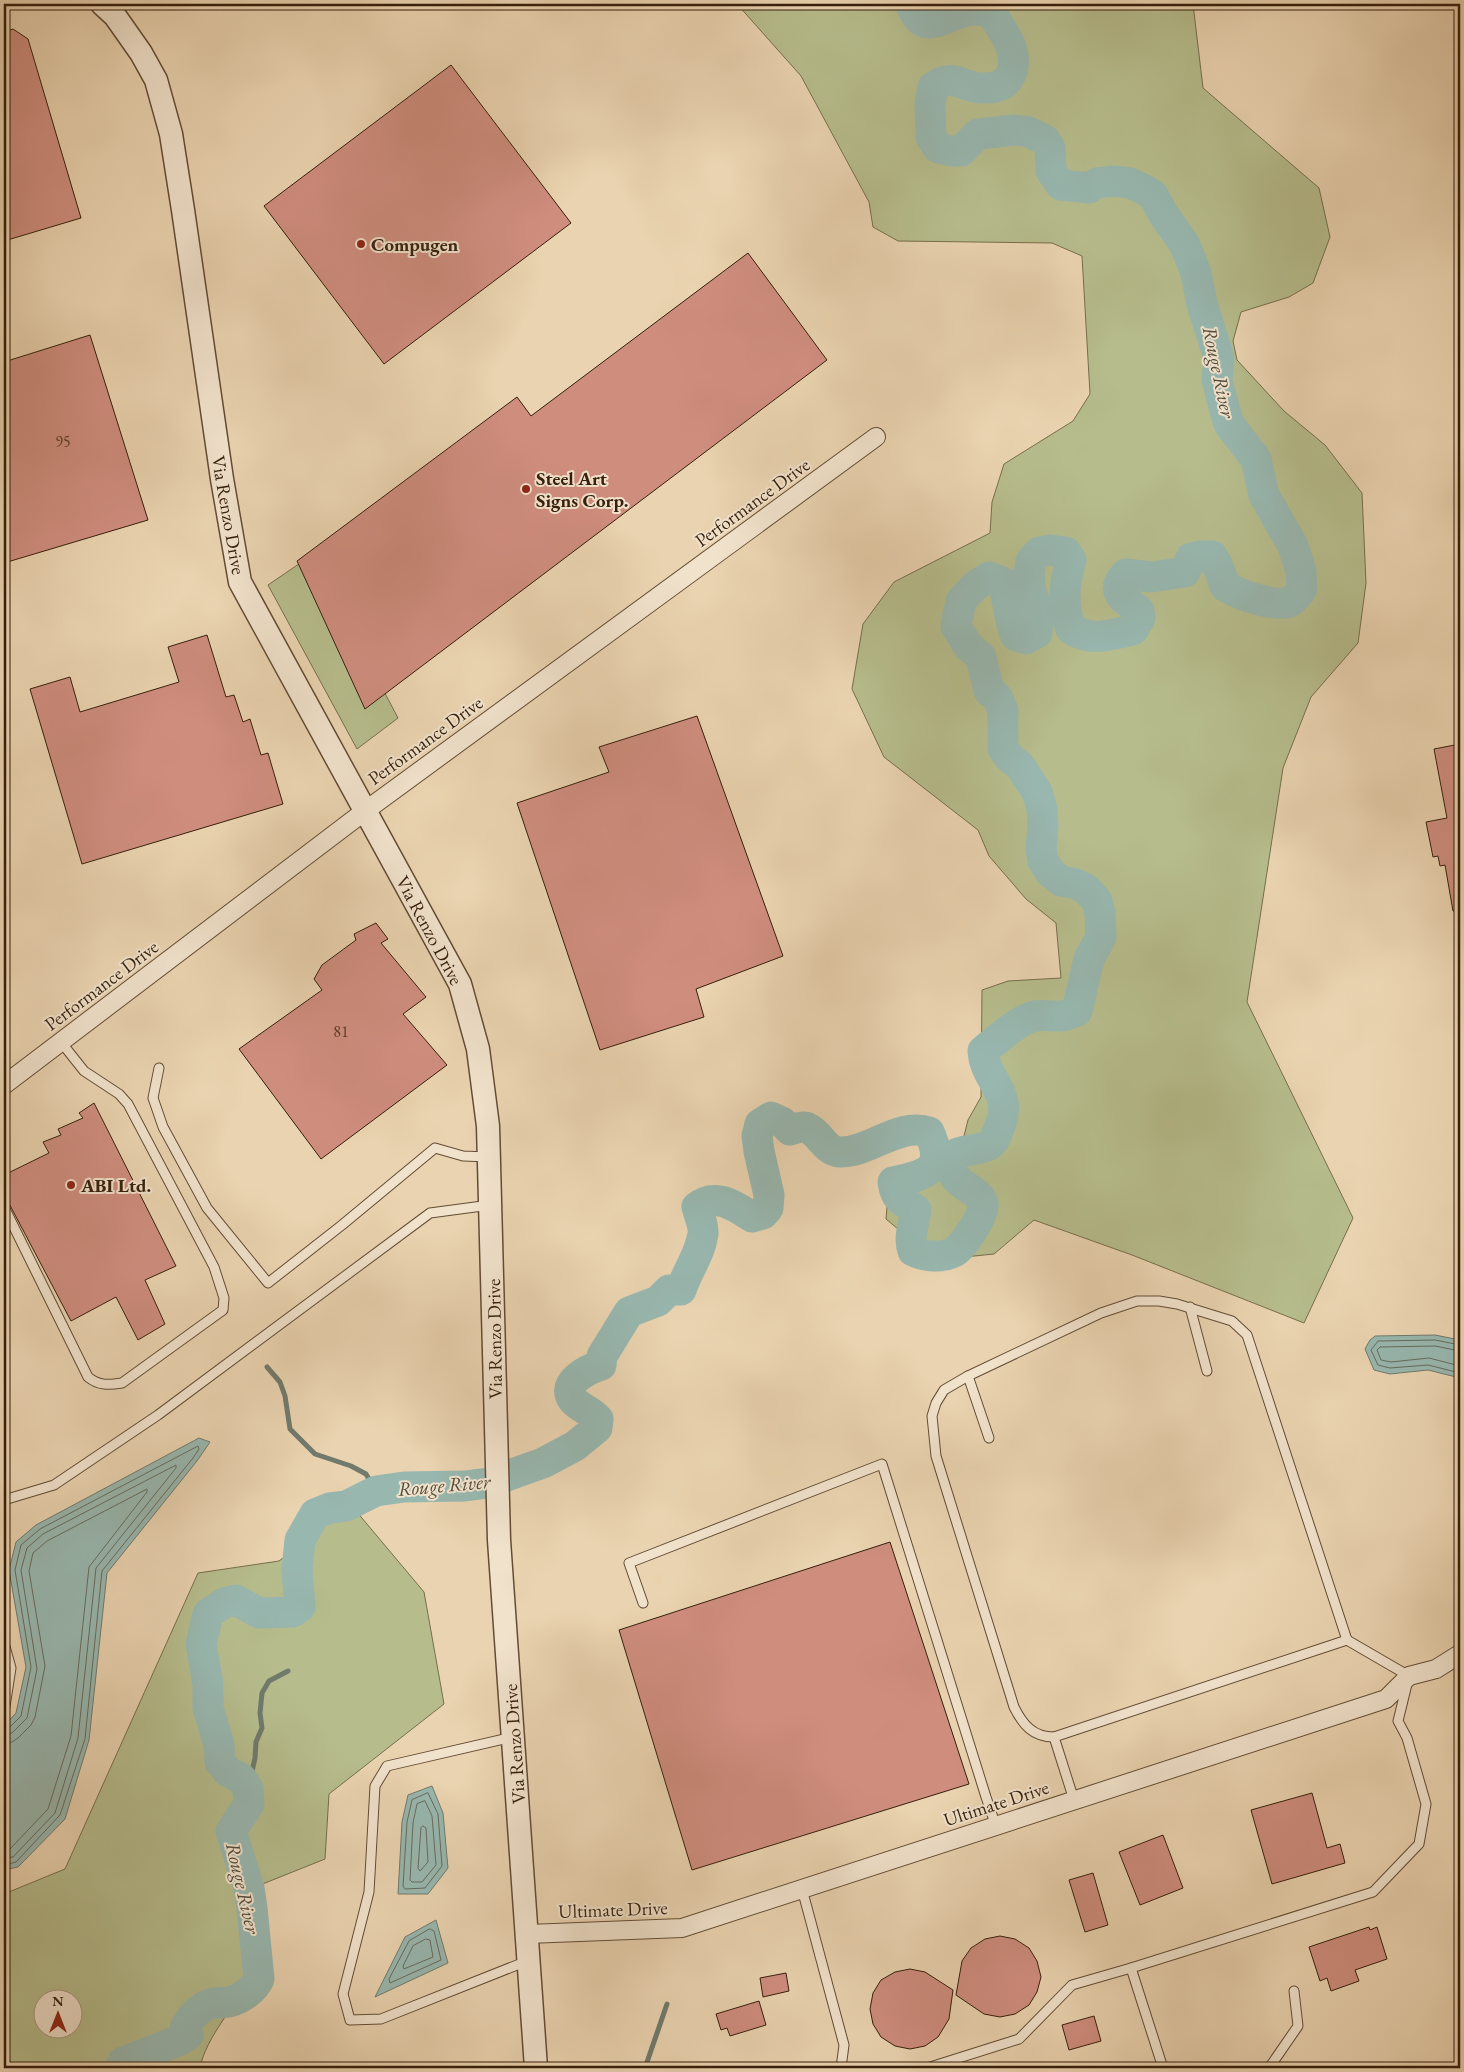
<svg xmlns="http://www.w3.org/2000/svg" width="1464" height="2072" font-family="'EB Garamond',serif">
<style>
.green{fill:#b6bc8c;stroke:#766e4c;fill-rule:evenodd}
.water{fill:#98b7af;stroke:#707a6d}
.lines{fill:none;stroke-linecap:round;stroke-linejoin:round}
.shore{stroke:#666b5d;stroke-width:1}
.stream{stroke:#707a6d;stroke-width:5}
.river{stroke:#98b7af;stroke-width:31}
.building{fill:#cf8d7e;stroke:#351f0b}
.service-casing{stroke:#624c34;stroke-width:11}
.minor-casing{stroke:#624c34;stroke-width:20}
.tertiary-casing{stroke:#624c34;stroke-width:25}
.service{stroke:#f1e2cc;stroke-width:9}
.minor{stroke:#f1e2cc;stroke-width:18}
.tertiary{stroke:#f1e2cc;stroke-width:22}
.poi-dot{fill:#8f2418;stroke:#f1e2cc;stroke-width:2}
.labels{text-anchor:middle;stroke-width:4;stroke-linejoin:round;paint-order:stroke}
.number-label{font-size:16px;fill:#5c3a28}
.poi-label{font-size:19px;font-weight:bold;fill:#351f0b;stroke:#f1e2cc;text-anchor:start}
.street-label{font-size:19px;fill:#351f0b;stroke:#f1e2cc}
.water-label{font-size:20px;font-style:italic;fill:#534d3c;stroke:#f1e2cc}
</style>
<rect width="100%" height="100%" fill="#ead3b0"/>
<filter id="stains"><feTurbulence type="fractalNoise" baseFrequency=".004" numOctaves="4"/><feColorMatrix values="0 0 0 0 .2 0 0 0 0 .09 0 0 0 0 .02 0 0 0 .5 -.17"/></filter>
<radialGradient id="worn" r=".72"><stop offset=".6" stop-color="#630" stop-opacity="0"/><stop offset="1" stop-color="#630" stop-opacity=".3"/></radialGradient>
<g class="green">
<path d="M737 4H1193L1203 88 1319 188 1330 237 1313 283 1289 297 1241 312 1233 341 1237 360 1284 411 1325 445 1362 493 1366 583 1358 643 1311 697 1283 768 1247 1002 1353 1218 1304 1323 1132 1255 1034 1220 994 1254 935 1260 886 1219 889 1183 905 1172 940 1170 959 1156 968 1120 981 1097 982 990 1008 981 1061 978 1056 923 1026 899 989 856 978 830 884 757 852 689 863 624 894 582 990 533 992 502 1004 464 1073 421 1090 394 1082 256 1052 243 898 241 873 227 869 202 801 76Z"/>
<path d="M312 555 398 718 357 749 268 585Z"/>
<path d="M351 1505 424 1592 444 1704 329 1794 325 1859 245 1891C247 1910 256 1958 250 1974 237 2006 206 2036 200 2068H4V1894L65 1869 198 1573 279 1561ZM42 2000H72V2030H42Z"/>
</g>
<g class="water">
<path d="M1435 1335 1460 1340V1378L1428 1370 1390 1374 1374 1370 1365 1349 1370 1340 1375 1336Z"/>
<path d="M199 1438 210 1442 197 1461 107 1573 89 1740 65 1819 18 1867 4 1870V1726L16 1713 26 1667 9 1570 16 1542 36 1525Z"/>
<path d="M432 1786 443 1813 448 1868 428 1894H398L402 1822 408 1795Z"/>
<path d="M436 1920 448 1963 375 1997 405 1937Z"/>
</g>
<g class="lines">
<g class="shore">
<path d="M1460 1345 1435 1340 1378 1341 1371 1350 1378 1365 1390 1368 1428 1365 1460 1373"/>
<path d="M1460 1351 1435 1346 1380 1347 1377 1350 1381 1360 1391 1362 1429 1358 1460 1366"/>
<path d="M4 1729 9 1728 21 1716 31 1667 15 1570 21 1545 40 1529 198 1446 199 1449 193 1458 102 1571 85 1739 60 1815 16 1862 4 1865"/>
<path d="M4 1736 12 1733 27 1718 37 1669 21 1570 27 1548 43 1534 176 1465V1468L96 1568 78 1738 55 1813 13 1857 4 1858"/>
<path d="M4 1743 12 1742 18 1738 31 1725 35 1717 45 1666 29 1571 33 1553 47 1541 147 1489V1492L89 1567 71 1736 48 1809 9 1850 4 1851"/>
<path d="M428 1793 438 1814 442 1866 425 1888 405 1889 403 1886 407 1822 412 1800Z"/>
<path d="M425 1801 432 1816 436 1865 422 1882H412L410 1880 413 1823 417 1804Z"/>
<path d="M423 1826 426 1828 428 1862 420 1871 418 1868 421 1828Z"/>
<path d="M430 1929 434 1931 441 1960 390 1983 389 1979 409 1941Z"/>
<path d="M426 1939 430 1940 433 1957 404 1969 403 1966 413 1946Z"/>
</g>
<g class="stream">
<path d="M267 1367 280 1382 285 1396 290 1429 315 1454 351 1466 366 1474 376 1491"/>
<path d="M248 1789 255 1758 256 1742 262 1728 260 1713 262 1693 269 1681 288 1671"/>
<path d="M645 2068 667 2004"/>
</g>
<path class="river" d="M120 2068 123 2062 180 2040 188 2035 185 2028C190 2018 199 2008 210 2004 216 2002 223 2003 229 2002 241 1999 254 1990 259 1979L252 1908 249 1888 231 1831 249 1804 248 1789 241 1778 228 1772 220 1762 219 1745 208 1708V1684L201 1644 208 1614 224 1603 236 1600 259 1613 293 1612 300 1607 297 1570 300 1540 315 1514 330 1508 346 1506 376 1491 404 1487 465 1486 496 1482 504 1477 543 1463 575 1446 597 1428 598 1419C591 1411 580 1408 573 1400 560 1382 589 1369 601 1365L602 1356 629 1312 658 1301 669 1290H681C687 1271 700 1255 703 1234 704 1226 699 1215 697 1207 716 1192 735 1206 752 1217L763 1214 768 1208 769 1195 759 1151 757 1136 760 1124 771 1117 782 1122 790 1130C794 1129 801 1126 805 1127 819 1131 825 1151 839 1152 870 1153 898 1122 929 1132 947 1170 926 1175 893 1182 896 1202 902 1199 916 1210 914 1226 908 1236 913 1251 924 1257 943 1258 954 1252 963 1247 985 1214 983 1204 978 1184 951 1191 949 1157 963 1148 974 1152 987 1146 993 1144 996 1137 998 1131 1016 1092 985 1083 983 1051 997 1040 1019 1019 1035 1016 1053 1014 1059 1020 1077 1011L1089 959 1101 937 1100 913 1097 901 1086 889 1076 884 1061 881 1051 873 1043 861 1041 849 1043 826 1042 809 1037 792 1020 766 1010 758 1003 749V710L997 697 989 691 981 657 968 646 956 626 961 601 975 586 989 577 1003 582C1009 600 1008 619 1016 636L1026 639 1037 633 1038 611 1031 591 1029 573 1031 561 1039 552 1051 550 1066 552 1071 560C1064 584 1062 605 1071 629 1092 642 1111 635 1133 630L1140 618 1139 611C1125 599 1108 592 1126 574L1151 577 1185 572 1191 558 1201 556H1212L1217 564 1225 586C1237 594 1278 609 1291 601 1295 599 1299 593 1302 589L1301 571 1293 546 1264 495 1256 459 1229 424 1225 411 1217 380 1219 358 1202 304 1196 273 1185 245 1164 215 1153 195 1143 189 1130 183 1114 181 1097 183 1089 188 1061 185 1051 171 1050 148 1045 140 1029 132 1015 130 978 134 961 151H951L938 148 931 137 930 103 933 87C955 72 961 88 984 88 1012 90 1019 65 1009 42 1004 32 997 22 991 12 981 10 970 9 960 13 937 21 922 35 911 4"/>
</g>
<g class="building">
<path d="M13 29 28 39 81 218 4 241V32Z"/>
<path d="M451 65 571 223 384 364 264 206Z"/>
<path d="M748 253 827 360 365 709 297 561 517 397 531 416Z"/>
<path d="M90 335 148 520 4 563V362Z"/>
<path d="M207 635 226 697 234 695 243 722 250 719 261 755 268 753 283 804 82 864 30 689 70 677 80 712 179 682 168 647Z"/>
<path d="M697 716 783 956 696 989 704 1017 600 1050 517 803 609 772 599 747Z"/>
<path d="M1460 744V911H1453L1445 865 1440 866 1438 856 1433 857 1426 822 1447 818 1434 749Z"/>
<path d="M376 923 388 939 381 943 426 997 403 1014 447 1065 321 1159 239 1049 322 990 314 979 322 965 356 940 354 934Z"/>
<path d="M94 1103 176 1266 145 1280 165 1324 138 1340 116 1297 71 1321 4 1194V1175L49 1153 43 1142 61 1135 58 1129 83 1118 79 1113Z"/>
<path d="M890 1542 969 1784 692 1870 619 1630Z"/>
<path d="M1312 1793 1327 1848 1340 1844 1345 1863 1272 1884 1251 1810Z"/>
<path d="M1163 1835 1183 1888 1140 1905 1119 1852Z"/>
<path d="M1093 1873 1108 1925 1085 1932 1069 1880Z"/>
<path d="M1369 1927 1370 1930 1377 1927 1387 1959 1355 1970 1359 1981 1331 1991 1327 1978 1320 1981 1309 1947Z"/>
<path d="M1000 1936 1015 1939 1029 1948 1037 1961 1041 1977 1037 1992 1029 2005 1015 2014 1000 2017 984 2014 956 1995 962 1961 971 1948 985 1939Z"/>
<path d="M910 1969 925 1972 953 1990 949 2019 938 2037 925 2046 910 2049 895 2046 881 2037 873 2024 870 2009 873 1993 881 1980 895 1972Z"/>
<path d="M786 1973 789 1991 763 1997 760 1978Z"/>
<path d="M759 2001 766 2025 730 2036 727 2028 721 2030 716 2014Z"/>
<path d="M1094 2016 1101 2041 1069 2050 1062 2025Z"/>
</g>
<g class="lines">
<defs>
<g id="service">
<path d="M159 1068 153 1098 163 1127 207 1208 268 1283 342 1225 435 1148 463 1156 489 1157"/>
<path d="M4 1207 88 1377C99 1386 109 1385 122 1383L223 1310 224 1298 214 1267 128 1104 119 1094 84 1071 61 1042"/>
<path d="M1190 1307 1207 1371"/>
<path d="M968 1376 989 1438"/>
<path d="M4 1500 54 1485 158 1415 430 1213 490 1205"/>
<path d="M643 1603 629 1563 882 1464 986 1797 996 1826"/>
<path d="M4 1643 11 1668 4 1713"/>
<path d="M513 1737 387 1766 375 1786 369 1892 343 1994 350 2020 381 2019 527 1961"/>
<path d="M1054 1737C1033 1737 1023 1725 1014 1707L936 1456 932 1416 936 1403 944 1390 968 1376 1101 1313 1137 1301H1159L1177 1304 1232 1321 1247 1335 1347 1640"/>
<path d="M1074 1800 1054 1737 1347 1640 1409 1676 1398 1721 1407 1738 1426 1804 1419 1844 1373 1892 1131 1968"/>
<path d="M802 1889 844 2045 841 2068"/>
<path d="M927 2068 1019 2039 1072 1985 1131 1968 1163 2068"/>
<path d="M1269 2068 1298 2026 1294 1991"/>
</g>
<g id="minor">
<path d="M4 1085 365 811 876 437"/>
<path d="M528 1934 682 1928 1386 1699 1409 1676 1436 1669 1460 1654"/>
</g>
<path id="tertiary" d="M102 4 115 16 141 53 156 80 171 134 183 210 222 479 240 582 460 984 478 1049 488 1126 499 1540 536 2068"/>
</defs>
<use href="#service" class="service-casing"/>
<use href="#minor" class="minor-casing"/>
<use href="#tertiary" class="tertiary-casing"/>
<use href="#service" class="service"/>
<use href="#minor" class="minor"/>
<use href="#tertiary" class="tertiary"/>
</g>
<g class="poi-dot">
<circle cx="361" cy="244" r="5"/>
<circle cx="526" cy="489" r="5"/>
<circle cx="71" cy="1185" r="5"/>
</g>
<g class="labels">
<g class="number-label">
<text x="63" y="447">95</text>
<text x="341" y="1037">81</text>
</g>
<g class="poi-label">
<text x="371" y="251">Compugen</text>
<text x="536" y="485">Steel Art<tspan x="536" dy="22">Signs Corp.</tspan></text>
<text x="81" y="1192">ABI Ltd.</text>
</g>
<g class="street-label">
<text transform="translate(752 502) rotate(-36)" y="7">Performance Drive</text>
<text transform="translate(229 515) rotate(80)" y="7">Via Renzo Drive</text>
<text transform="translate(425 740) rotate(-36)" y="7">Performance Drive</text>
<text transform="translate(430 930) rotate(62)" y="7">Via Renzo Drive</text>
<text transform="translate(101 985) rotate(-37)" y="7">Performance Drive</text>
<text transform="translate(494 1339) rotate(-91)" y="7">Via Renzo Drive</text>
<text transform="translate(514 1744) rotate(-94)" y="7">Via Renzo Drive</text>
<text transform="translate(996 1803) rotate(-18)" y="7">Ultimate Drive</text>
<text transform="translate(613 1909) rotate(-2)" y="7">Ultimate Drive</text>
</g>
<g class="water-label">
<text transform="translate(1219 372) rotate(78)" y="7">Rouge River</text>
<text transform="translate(444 1485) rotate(-5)" y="7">Rouge River</text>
<text transform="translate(243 1888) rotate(77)" y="7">Rouge River</text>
</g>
</g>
<rect width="1464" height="2072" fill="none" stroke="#ead3b0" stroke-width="20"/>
<rect x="5" y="5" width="1454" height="2062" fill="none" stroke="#351f0b" stroke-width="2.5"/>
<rect x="10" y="10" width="1444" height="2052" fill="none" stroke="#351f0b"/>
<g transform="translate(58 2014)"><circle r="24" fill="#f1e2cc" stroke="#a6947f"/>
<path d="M0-4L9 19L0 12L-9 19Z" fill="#8f2418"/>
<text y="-8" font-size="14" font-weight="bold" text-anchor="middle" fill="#351f0b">N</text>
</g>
<rect width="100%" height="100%" filter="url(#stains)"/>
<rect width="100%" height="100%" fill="url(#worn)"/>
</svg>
